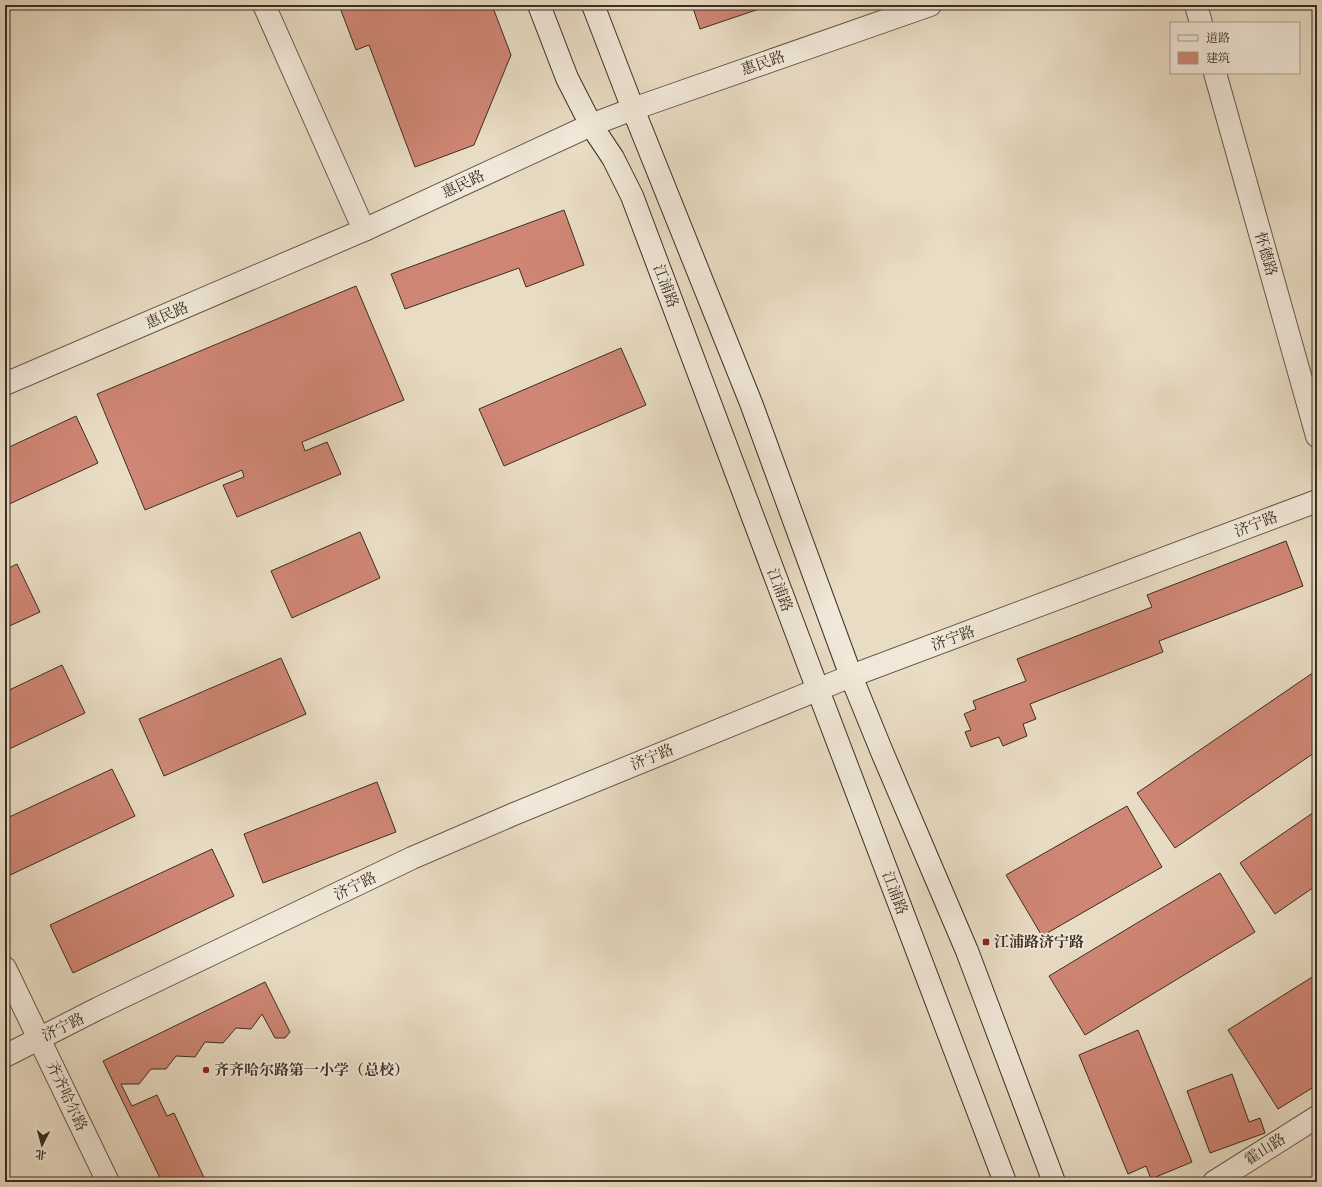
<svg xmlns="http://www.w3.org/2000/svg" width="1322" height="1187" font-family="'Gentium Book Plus','Noto Serif SC',serif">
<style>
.building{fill:#cf8674;stroke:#392f21}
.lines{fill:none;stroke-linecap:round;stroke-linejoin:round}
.street-casing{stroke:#655a4a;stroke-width:24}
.secondary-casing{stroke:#392f21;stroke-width:24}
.street{stroke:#f1e8d9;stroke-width:22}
.secondary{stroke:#f1e8d9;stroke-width:22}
.poi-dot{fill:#8f2418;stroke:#f1e8d9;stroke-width:1.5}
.labels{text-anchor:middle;stroke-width:3.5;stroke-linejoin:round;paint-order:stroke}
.street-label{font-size:15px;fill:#392f21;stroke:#f1e8d9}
.poi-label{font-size:15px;font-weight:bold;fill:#392f21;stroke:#f1e8d9;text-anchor:start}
</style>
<rect width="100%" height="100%" fill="#e9dcc4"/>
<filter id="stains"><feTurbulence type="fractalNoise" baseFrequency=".005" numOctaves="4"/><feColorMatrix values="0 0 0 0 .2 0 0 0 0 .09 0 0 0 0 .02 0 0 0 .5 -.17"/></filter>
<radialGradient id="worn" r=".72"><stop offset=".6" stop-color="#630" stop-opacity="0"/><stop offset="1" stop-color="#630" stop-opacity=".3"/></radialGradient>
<g class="building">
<path d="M339 5H492L511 55 474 145 415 167 369 45 356 50Z"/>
<path d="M692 5H771L700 29Z"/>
<path d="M564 210 584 265 526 287 519 268 405 309 391 274Z"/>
<path d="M356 286 404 400 302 442 305 451 327 442 341 474 237 517 223 485 244 477 242 470 145 510 97 394Z"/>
<path d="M621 348 646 405 504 466 479 409Z"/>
<path d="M76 416 98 463 5 506V449Z"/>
<path d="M360 532 380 578 292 618 271 571Z"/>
<path d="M1286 541 1303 586 1159 641 1163 652 1030 704 1036 719 1023 724 1027 736 1003 746 999 737 971 747 965 732 971 730 964 714 976 709 973 701 1026 681 1017 659 1152 607 1147 595Z"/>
<path d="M17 564 40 612 5 628V570Z"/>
<path d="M281 658 306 714 164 776 139 719Z"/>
<path d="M62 665 85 713 5 751V692Z"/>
<path d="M1317 670V751L1175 848 1137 793Z"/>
<path d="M112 769 135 816 6 877 5 819Z"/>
<path d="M377 782 396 832 263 883 244 834Z"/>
<path d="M1127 806 1162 867 1042 936 1006 875Z"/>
<path d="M1317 810V885L1275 914 1240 863Z"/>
<path d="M212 849 234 896 73 973 50 925Z"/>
<path d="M1220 873 1255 932 1085 1035 1049 976Z"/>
<path d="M1317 974V1085L1278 1109 1228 1030Z"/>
<path d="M265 982 290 1032 285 1038H275L262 1014 251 1029 236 1028 223 1043 205 1042 195 1057 176 1056 166 1069H151L139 1084H121L132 1106 157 1095 167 1116 174 1113 206 1182H162L103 1061Z"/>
<path d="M1138 1030 1192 1162 1151 1179 1146 1166 1128 1174 1079 1055Z"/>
<path d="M1232 1074 1249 1122 1260 1118 1265 1133 1210 1153 1187 1091Z"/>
</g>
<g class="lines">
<defs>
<g id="street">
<path d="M264 5 364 230"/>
<path d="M1196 5 1201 23"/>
<path d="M1215 73 1317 436"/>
<path d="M5 384 364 230 591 125 633 109 930 5"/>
<path d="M5 968 108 1182"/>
<path d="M5 1056 99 1008 412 858 514 814 851 676 1317 501"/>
<path d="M1214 1182 1317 1117"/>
</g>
<g id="secondary">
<path d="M539 5 567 78 591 125 613 158 632 196 818 690 1005 1182"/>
<path d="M593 5 633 109 751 403 851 676 882 752 967 951 1054 1182"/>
</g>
</defs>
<use href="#street" class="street-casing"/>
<use href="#secondary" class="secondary-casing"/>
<use href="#street" class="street"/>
<use href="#secondary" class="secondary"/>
</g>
<g class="poi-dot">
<rect x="982" y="938" width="8" height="8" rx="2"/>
<circle cx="206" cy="1070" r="4"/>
</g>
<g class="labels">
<g class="street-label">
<text transform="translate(763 63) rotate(-19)" y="5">惠民路</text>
<text transform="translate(463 184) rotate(-25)" y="5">惠民路</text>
<text transform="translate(1266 254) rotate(74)" y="5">怀德路</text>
<text transform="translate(666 286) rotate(69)" y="5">江浦路</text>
<text transform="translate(167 315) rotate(-23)" y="5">惠民路</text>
<text transform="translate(1256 524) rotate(-21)" y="5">济宁路</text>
<text transform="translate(780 590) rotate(69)" y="5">江浦路</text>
<text transform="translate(953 638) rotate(-20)" y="5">济宁路</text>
<text transform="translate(652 757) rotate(-22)" y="5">济宁路</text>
<text transform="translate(355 886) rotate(-26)" y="5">济宁路</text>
<text transform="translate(895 893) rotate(69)" y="5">江浦路</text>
<text transform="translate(63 1027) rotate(-26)" y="5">济宁路</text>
<text transform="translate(67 1096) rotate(65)" y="5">齐齐哈尔路</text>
<text transform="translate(1265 1149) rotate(-32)" y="5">霍山路</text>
</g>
<g class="poi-label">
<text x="994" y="947">江浦路济宁路</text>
<text x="214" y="1075">齐齐哈尔路第一小学（总校）</text>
</g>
</g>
<rect width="1322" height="1187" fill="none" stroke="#e9dcc4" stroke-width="20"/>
<rect x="6" y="6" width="1310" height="1175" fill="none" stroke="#392f21" stroke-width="2"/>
<rect x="10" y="10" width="1302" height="1167" fill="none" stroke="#392f21"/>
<rect x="1170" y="22" width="130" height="52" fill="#f1e8d9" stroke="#a79e8f"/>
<rect x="1178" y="35" width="20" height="6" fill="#f1e8d9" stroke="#a79e8f"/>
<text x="1206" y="42" font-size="12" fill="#392f21">道路</text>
<rect x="1178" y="52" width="20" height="12" fill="#cf8674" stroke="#a79e8f"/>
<text x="1206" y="62" font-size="12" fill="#392f21">建筑</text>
<g transform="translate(42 1145) rotate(186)" stroke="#f1e8d9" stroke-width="3" paint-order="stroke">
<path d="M0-3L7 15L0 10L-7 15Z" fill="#392f21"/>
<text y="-6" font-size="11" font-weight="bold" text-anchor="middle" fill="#392f21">北</text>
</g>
<rect width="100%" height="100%" filter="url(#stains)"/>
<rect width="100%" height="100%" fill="url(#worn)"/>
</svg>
